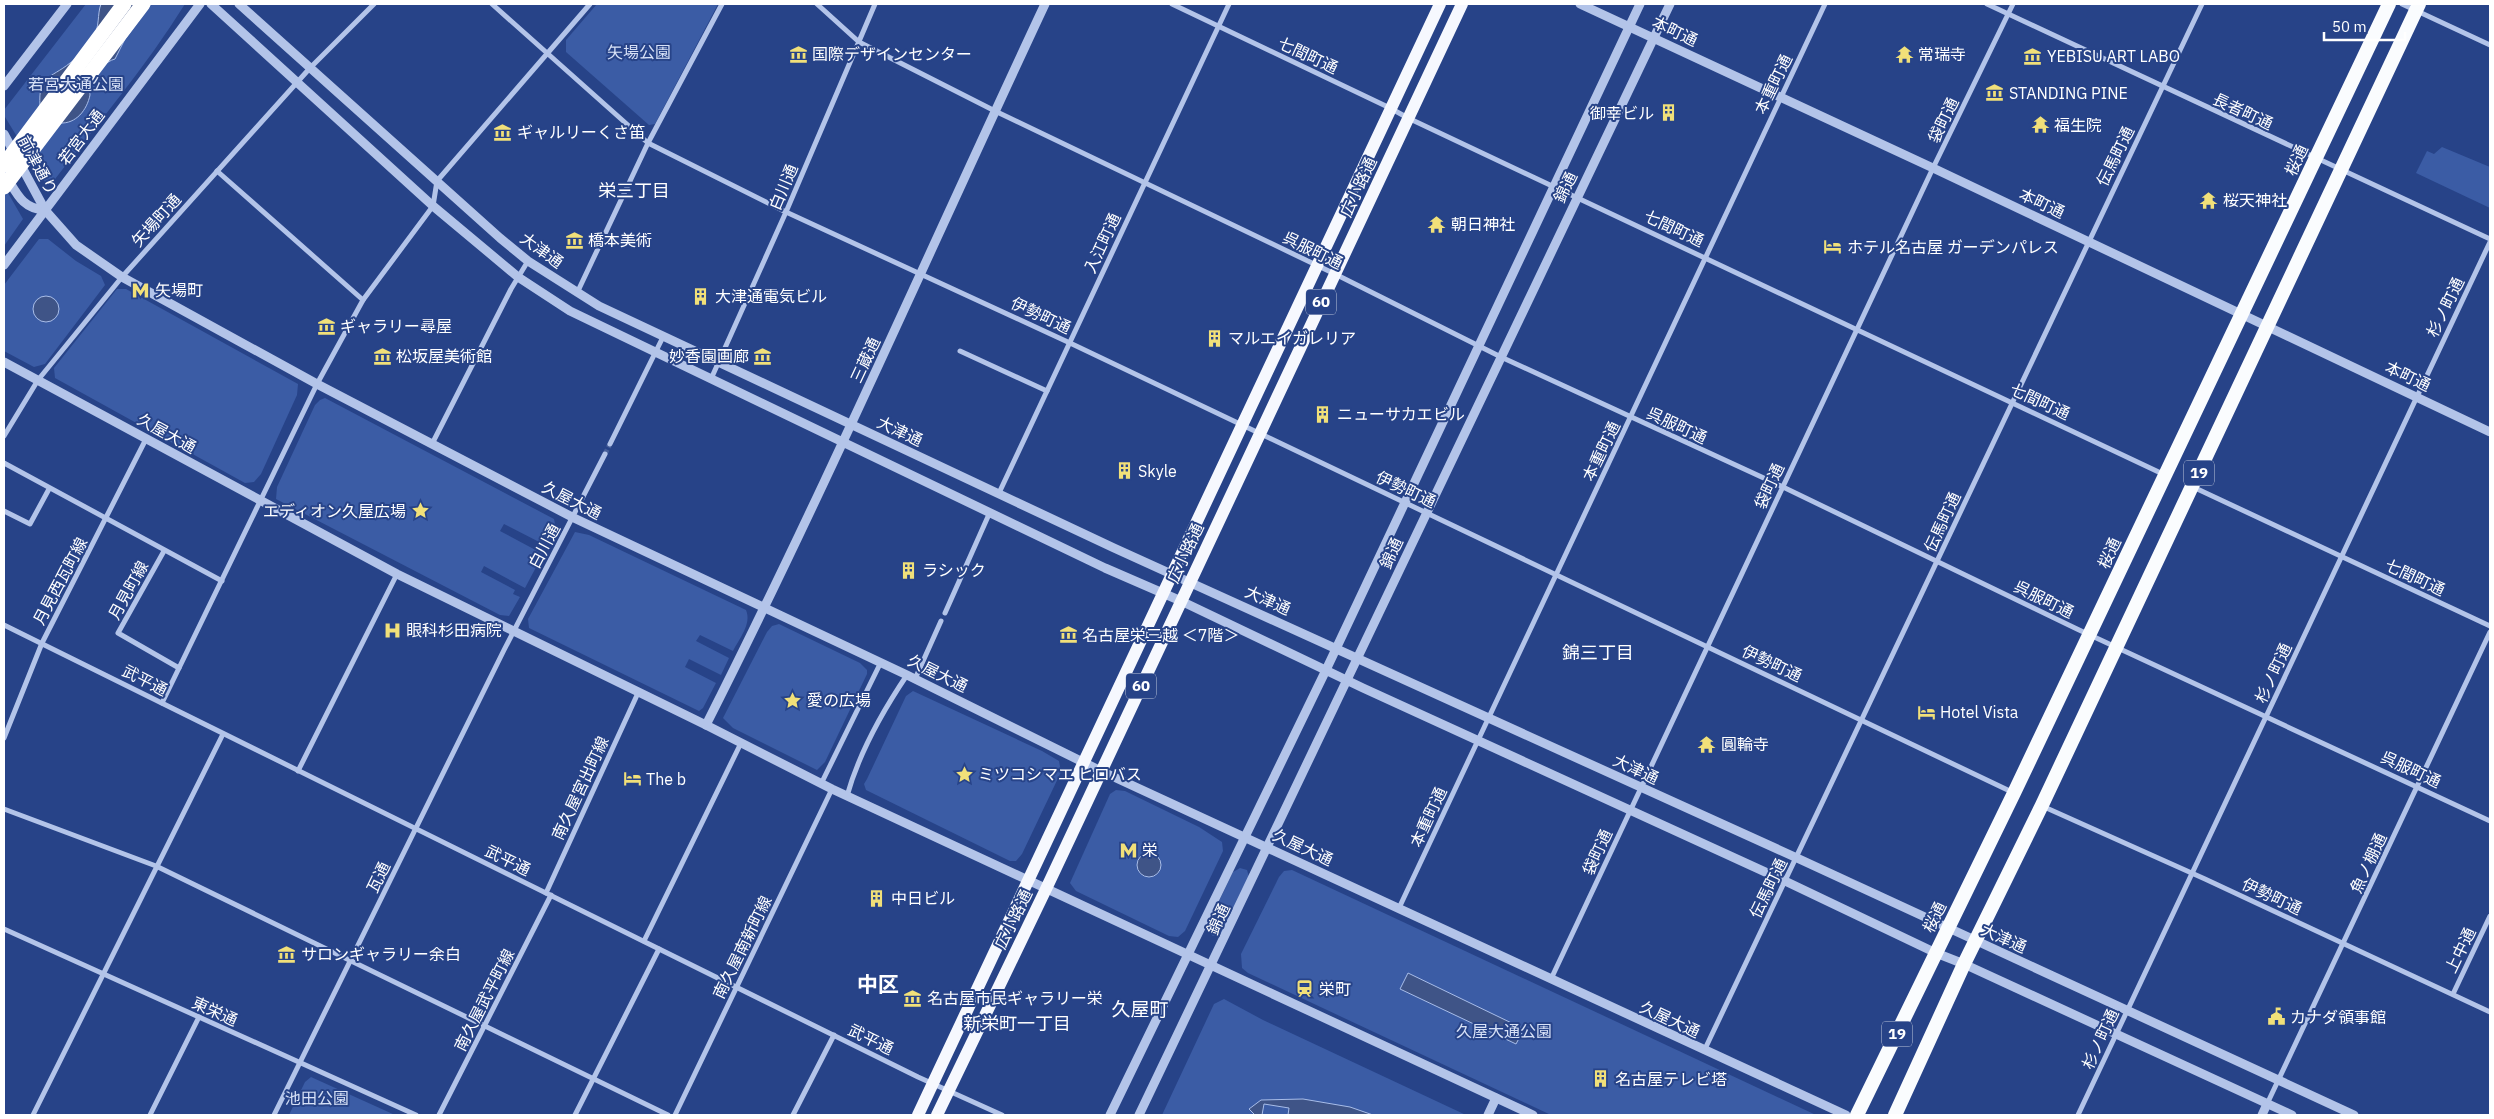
<svg xmlns="http://www.w3.org/2000/svg" width="2494" height="1119" font-family="'IBM Plex Sans','Noto Sans JP',sans-serif">
<style>
.green{fill:#3b5ca5}
.water{fill:#3f5487;stroke:#a8bde9}
.lines{fill:none;stroke-linecap:round;stroke-linejoin:round}
.minor-tunnel{stroke:#475f9a;stroke-width:5;stroke-dasharray:5 2.5;stroke-linecap:butt}
.minor{stroke:#b3c4e9;stroke-width:5}
.tertiary{stroke:#b3c4e9;stroke-width:9}
.primary{stroke:#f6f8fe;stroke-width:12}
.trunk{stroke:#fafcfe;stroke-width:14}
.motorway{stroke:#fff;stroke-width:15}
.labels{text-anchor:middle;stroke-width:4;stroke-linejoin:round;paint-order:stroke}
.shield{fill:#274388;stroke:#bec7db;stroke-width:1}
.shield-label{font-size:15px;font-weight:bold;fill:#fff}
.street-label{font-size:16px;fill:#fff;stroke:#274388}
.park-label{font-size:16px;fill:#d7e1f7;stroke:#274388}
.poi-label{font-size:16px;fill:#fff;stroke:#274388;text-anchor:start}
.neighbourhood-label{font-size:18px;fill:#fff;stroke:#274388}
.quarter-label{font-size:19px;fill:#fff;stroke:#274388}
.district-label{font-size:21px;font-weight:bold;fill:#fff;stroke:#274388}
</style>
<rect width="100%" height="100%" fill="#274388"/>
<g class="green">
<path d="M86 4H185C146 67 97 124 52 183L46 184 5 117 4 110Z"/>
<path d="M597 4H718L655 124 649 125 566 52V40Z"/>
<path d="M2442 147 2490 167V208L2416 173 2427 151 2434 154Z"/>
<path d="M4 186 23 219 4 246Z"/>
<path d="M39 239H48L76 261 101 276 105 285 45 364 34 367 4 351V285Z"/>
<path d="M117 289H126L298 384 297 395 261 474 254 482 245 483 55 378 54 368Z"/>
<path d="M325 398 554 519 556 529 547 546 504 524 500 531 543 554 525 588 484 566 481 572 515 590 513 594 520 597 509 616 500 615 276 499 277 487 315 405 320 400Z"/>
<path d="M575 532 589 535 746 610C752 624 739 639 733 651L700 635 696 641 729 658 721 675 689 659 685 667 716 683 703 708 699 711 529 628 528 619Z"/>
<path d="M779 624 860 663 867 670V674L825 762 817 770 733 728 723 718 767 632 772 626Z"/>
<path d="M913 691 1042 751 1059 761 1061 772 1022 854 1016 861H1010L866 790 864 784 867 779 906 696Z"/>
<path d="M1116 790 1125 791 1199 827 1222 842 1223 851 1185 931 1178 937 1169 936 1076 891 1070 883 1110 794Z"/>
<path d="M1240 868 1247 870 1249 877 1222 933 1213 936 1209 932 1208 924 1233 872Z"/>
<path d="M1292 870 1816 1115H1551L1248 973 1242 968 1241 954 1279 877 1284 871Z"/>
<path d="M1224 999 1263 1020 1466 1115H1162L1214 1004Z"/>
<path d="M311 1077 395 1115H289L305 1082Z"/>
</g>
<g class="water">
<path d="M101 4H151L125 39 115 59C106 61 93 74 90 83 88 87 90 92 90 95 87 110 76 124 60 123L40 106C38 75 50 79 70 63 79 57 87 46 93 37 100 28 97 14 101 4Z"/>
<circle cx="46" cy="309" r="13"/>
<circle cx="1149" cy="865" r="12"/>
<path d="M1408 973 1524 1029 1516 1044 1400 989Z"/>
<path d="M1303 1099 1350 1107 1373 1115H1288L1289 1108 1264 1104 1262 1115H1255L1249 1109 1261 1100Z"/>
</g>
<g class="lines">
<path class="minor-tunnel" d="M605 454 610 444"/>
<g class="minor">
<path d="M492 4 648 143 786 212 1070 343 2014 793"/>
<path d="M817 4 859 42 995 111 1335 274 1501 357 1783 487 2077 629 2490 821"/>
<path d="M1172 4 1390 108 1408 118 2165 475"/>
<path d="M1987 4 2490 239"/>
<path d="M2402 4 2490 45"/>
<path d="M217 171 363 300"/>
<path d="M577 293 648 143 722 4"/>
<path d="M960 351 1047 391"/>
<path d="M711 379 786 212 875 4"/>
<path d="M4 436 38 380 122 277 310 68 374 4"/>
<path d="M432 444 511 289 528 261"/>
<path d="M610 444 663 337"/>
<path d="M4 463 222 581"/>
<path d="M2193 487 2490 626"/>
<path d="M999 493 1229 4"/>
<path d="M4 511 30 524 49 489"/>
<path d="M164 551 118 633 179 668"/>
<path d="M945 613 990 512"/>
<path d="M4 625 918 1077 1002 1115"/>
<path d="M915 679 941 621"/>
<path d="M162 703 317 384 363 300 433 206 437 181 590 4"/>
<path d="M4 738 42 643 146 439"/>
<path d="M298 771 397 574"/>
<path d="M821 784 881 662"/>
<path d="M847 796C859 753 882 712 907 675"/>
<path d="M2042 806 2205 879 2490 1012"/>
<path d="M4 809 156 866 668 1115"/>
<path d="M546 893 638 693"/>
<path d="M1399 908 1825 4"/>
<path d="M4 929 416 1115"/>
<path d="M644 941 741 743"/>
<path d="M1551 979 1933 168 2013 4"/>
<path d="M2453 994 2490 916"/>
<path d="M1704 1051 2202 4"/>
<path d="M2267 1104 2490 632"/>
<path d="M33 1115 223 734"/>
<path d="M150 1115 199 1017"/>
<path d="M274 1115 504 650 605 454"/>
<path d="M439 1115 551 895"/>
<path d="M575 1115 659 949"/>
<path d="M675 1115 832 789"/>
<path d="M793 1115 834 1035"/>
<path d="M2078 1115 2490 242"/>
</g>
<g class="tertiary">
<path d="M211 4 433 206 518 277 570 311 1105 568 1181 601 1363 688 1785 881 1936 953 1964 964 2292 1115"/>
<path d="M239 4 500 238 528 261 599 306 1114 548 1797 858 2354 1115"/>
<path d="M1580 4 1933 168 2490 432"/>
<path d="M4 86 67 4"/>
<path d="M4 134 45 210 76 245 122 277 317 384 574 518 907 675 1101 771 1846 1115"/>
<path d="M4 173C16 191 21 209 45 210"/>
<path d="M4 265 200 4"/>
<path d="M4 362 397 574 706 725 832 789 1533 1115"/>
<path d="M706 725C826 488 932 245 1045 4"/>
<path d="M1110 1115 1326 670 1640 4"/>
<path d="M1139 1115 1670 4"/>
<path d="M1488 1115 1496 1098"/>
<path d="M2262 1115 2267 1104"/>
</g>
<g class="primary">
<path d="M918 1115 1440 4"/>
<path d="M937 1115 1046 889 1462 4"/>
</g>
<g class="trunk">
<path d="M1857 1115 2014 793 2389 4"/>
<path d="M1895 1115 1964 964 2042 805 2419 4"/>
</g>
<g class="motorway">
<path d="M4 165 124 4"/>
<path d="M4 187 143 4"/>
</g>
</g>
<defs>
<symbol id="museum-bare" viewBox="-9 -9 18 18"><path d="M0-6L6-3V-2H-6V-3ZM-5-1h2V3h-2ZM-1-1h2V3h-2ZM3-1h2V3H3ZM-6 4H6V6H-6Z" fill="#f1e079" stroke="#274388" stroke-width="2.5" paint-order="stroke"/></symbol>
<symbol id="temple-bare" viewBox="-9 -9 18 18"><path d="M0-6L5-2H3V0L6.5 2.5H4V6H1.5V3h-3V6H-4V2.5H-6.5L-3 0V-2H-5Z" fill="#f1e079" stroke="#274388" stroke-width="2.5" paint-order="stroke"/></symbol>
<symbol id="building-bare" viewBox="-9 -9 18 18"><path d="M-4-6H4V6H1V3H-1V6H-4ZM-2.5-4.3h1.7v1.8h-1.7ZM.8-4.3h1.7v1.8H.8ZM-2.5-1h1.7V.8h-1.7ZM.8-1h1.7V.8H.8Z" fill="#f1e079" stroke="#274388" stroke-width="2.5" paint-order="stroke"/></symbol>
<symbol id="hotel-bare" viewBox="-9 -9 18 18"><path d="M-6-4.5h1.5V1H6V5H4.5V3h-9V5H-6ZM-4 0a1.8 1.8 0 1 1 3.6 0ZM.5 0V-2.5h3Q6-2.5 6 0Z" fill="#f1e079" stroke="#274388" stroke-width="2.5" paint-order="stroke"/></symbol>
<symbol id="metro-bare" viewBox="-9 -9 18 18"><path d="M-5.5 5V-5H-3L0 0L3-5H5.5V5H3V-.5L0 4L-3-.5V5Z" fill="#f1e079" stroke="#274388" stroke-width="2.5" paint-order="stroke"/></symbol>
<symbol id="sight-bare" viewBox="-9 -9 18 18"><path d="M0-6L1.8-2.2L6-1.7L2.9 1.2L3.7 5.4L0 3.3L-3.7 5.4L-2.9 1.2L-6-1.7L-1.8-2.2Z" fill="#f1e079" stroke="#274388" stroke-width="2.5" paint-order="stroke"/></symbol>
<symbol id="hospital-bare" viewBox="-9 -9 18 18"><path d="M-5-5h3v3.5h4V-5h3V5h-3V1.5h-4V5h-3Z" fill="#f1e079" stroke="#274388" stroke-width="2.5" paint-order="stroke"/></symbol>
<symbol id="station-bare" viewBox="-9 -9 18 18"><path d="M-3-6H3Q5-6 5-4V2Q5 4 3 4L4.5 6H3L1.5 4h-3L-3 6H-4.5L-3 4Q-5 4-5 2V-4Q-5-6-3-6ZM-3.5-4v3h7v-3ZM-3.5 1v1.5H-2V1ZM2 1v1.5H3.5V1Z" fill="#f1e079" stroke="#274388" stroke-width="2.5" paint-order="stroke"/></symbol>
<symbol id="civic-bare" viewBox="-9 -9 18 18"><path d="M-.6-6.5H3V-4.5H.6V-3L4-1V1h2V6H-6V1h2V-1L-.6-3ZM-1.2 2.5V6h2.4V2.5Z" fill="#f1e079" stroke="#274388" stroke-width="2.5" paint-order="stroke"/></symbol>
</defs>
<g fill-rule="evenodd">
<use href="#museum-bare" x="786" y="42" width="25" height="25"/>
<use href="#temple-bare" x="1892" y="42" width="25" height="25"/>
<use href="#museum-bare" x="2020" y="44" width="25" height="25"/>
<use href="#museum-bare" x="1982" y="80" width="25" height="25"/>
<use href="#building-bare" x="1656" y="100" width="25" height="25"/>
<use href="#temple-bare" x="2028" y="112" width="25" height="25"/>
<use href="#museum-bare" x="490" y="120" width="25" height="25"/>
<use href="#temple-bare" x="2196" y="188" width="25" height="25"/>
<use href="#temple-bare" x="1424" y="212" width="25" height="25"/>
<use href="#museum-bare" x="562" y="228" width="25" height="25"/>
<use href="#hotel-bare" x="1820" y="234" width="25" height="25"/>
<use href="#metro-bare" x="128" y="278" width="25" height="25"/>
<use href="#building-bare" x="688" y="284" width="25" height="25"/>
<use href="#museum-bare" x="314" y="314" width="25" height="25"/>
<use href="#building-bare" x="1202" y="326" width="25" height="25"/>
<use href="#museum-bare" x="370" y="344" width="25" height="25"/>
<use href="#museum-bare" x="750" y="344" width="25" height="25"/>
<use href="#building-bare" x="1310" y="402" width="25" height="25"/>
<use href="#building-bare" x="1112" y="458" width="25" height="25"/>
<use href="#sight-bare" x="408" y="498" width="25" height="25"/>
<use href="#building-bare" x="896" y="558" width="25" height="25"/>
<use href="#hospital-bare" x="380" y="618" width="25" height="25"/>
<use href="#museum-bare" x="1056" y="622" width="25" height="25"/>
<use href="#sight-bare" x="780" y="688" width="25" height="25"/>
<use href="#hotel-bare" x="1914" y="700" width="25" height="25"/>
<use href="#temple-bare" x="1694" y="732" width="25" height="25"/>
<use href="#sight-bare" x="952" y="762" width="25" height="25"/>
<use href="#hotel-bare" x="620" y="766" width="25" height="25"/>
<use href="#metro-bare" x="1116" y="838" width="25" height="25"/>
<use href="#building-bare" x="864" y="886" width="25" height="25"/>
<use href="#museum-bare" x="274" y="942" width="25" height="25"/>
<use href="#station-bare" x="1292" y="976" width="25" height="25"/>
<use href="#museum-bare" x="900" y="986" width="25" height="25"/>
<use href="#civic-bare" x="2264" y="1004" width="25" height="25"/>
<use href="#building-bare" x="1588" y="1066" width="25" height="25"/>
</g>
<g class="labels">
<g class="shield">
<rect x="1306" y="289.5" width="30" height="25" rx="4"/>
<rect x="2184" y="460.5" width="30" height="25" rx="4"/>
<rect x="1126" y="673.5" width="30" height="25" rx="4"/>
<rect x="1882" y="1021.5" width="30" height="25" rx="4"/>
</g>
<g class="shield-label">
<text x="1321" y="307">60</text>
<text x="2199" y="478">19</text>
<text x="1141" y="691">60</text>
<text x="1897" y="1039">19</text>
</g>
<g class="street-label">
<text transform="translate(1675 31) rotate(25)" y="6">本町通</text>
<text transform="translate(1308 55) rotate(25)" y="6">七間町通</text>
<text transform="translate(1773 84) rotate(-64)" y="6">本重町通</text>
<text transform="translate(2243 111) rotate(25)" y="6">長者町通</text>
<text transform="translate(1943 120) rotate(-64)" y="6">袋町通</text>
<text transform="translate(81 137) rotate(-53)" y="6">若宮大通</text>
<text transform="translate(2115 156) rotate(-64)" y="6">伝馬町通</text>
<text transform="translate(2296 160) rotate(-65)" y="6">桜通</text>
<text transform="translate(38 165) rotate(62)" y="6">前津通り</text>
<text transform="translate(783 187) rotate(-67)" y="6">白川通</text>
<text transform="translate(1358 187) rotate(-65)" y="6">広小路通</text>
<text transform="translate(1565 187) rotate(-64)" y="6">錦通</text>
<text transform="translate(2042 203) rotate(25)" y="6">本町通</text>
<text transform="translate(156 220) rotate(-48)" y="6">矢場町通</text>
<text transform="translate(1674 228) rotate(25)" y="6">七間町通</text>
<text transform="translate(1102 243) rotate(-65)" y="6">入江町通</text>
<text transform="translate(542 250) rotate(36)" y="6">大津通</text>
<text transform="translate(1313 250) rotate(26)" y="6">呉服町通</text>
<text transform="translate(2445 307) rotate(-64)" y="6">杉ノ町通</text>
<text transform="translate(1041 315) rotate(25)" y="6">伊勢町通</text>
<text transform="translate(865 360) rotate(-65)" y="6">三蔵通</text>
<text transform="translate(2408 376) rotate(25)" y="6">本町通</text>
<text transform="translate(2040 401) rotate(25)" y="6">七間町通</text>
<text transform="translate(1677 425) rotate(25)" y="6">呉服町通</text>
<text transform="translate(900 431) rotate(25)" y="6">大津通</text>
<text transform="translate(167 433) rotate(29)" y="6">久屋大通</text>
<text transform="translate(1601 451) rotate(-64)" y="6">本重町通</text>
<text transform="translate(1769 486) rotate(-65)" y="6">袋町通</text>
<text transform="translate(1406 489) rotate(25)" y="6">伊勢町通</text>
<text transform="translate(572 500) rotate(27)" y="6">久屋大通</text>
<text transform="translate(1942 522) rotate(-65)" y="6">伝馬町通</text>
<text transform="translate(544 546) rotate(-62)" y="6">白川通</text>
<text transform="translate(1185 553) rotate(-65)" y="6">広小路通</text>
<text transform="translate(1391 553) rotate(-65)" y="6">錦通</text>
<text transform="translate(2109 553) rotate(-65)" y="6">桜通</text>
<text transform="translate(2415 577) rotate(25)" y="6">七間町通</text>
<text transform="translate(60 581) rotate(-62)" y="6">月見西瓦町線</text>
<text transform="translate(128 590) rotate(-61)" y="6">月見町線</text>
<text transform="translate(2044 599) rotate(26)" y="6">呉服町通</text>
<text transform="translate(1268 600) rotate(24)" y="6">大津通</text>
<text transform="translate(1772 663) rotate(25)" y="6">伊勢町通</text>
<text transform="translate(938 673) rotate(26)" y="6">久屋大通</text>
<text transform="translate(2273 673) rotate(-65)" y="6">杉ノ町通</text>
<text transform="translate(145 680) rotate(27)" y="6">武平通</text>
<text transform="translate(1636 769) rotate(25)" y="6">大津通</text>
<text transform="translate(2411 769) rotate(25)" y="6">呉服町通</text>
<text transform="translate(580 788) rotate(-65)" y="6">南久屋宮出町線</text>
<text transform="translate(1428 817) rotate(-65)" y="6">本重町通</text>
<text transform="translate(1303 847) rotate(25)" y="6">久屋大通</text>
<text transform="translate(1597 852) rotate(-65)" y="6">袋町通</text>
<text transform="translate(508 860) rotate(26)" y="6">武平通</text>
<text transform="translate(2368 863) rotate(-65)" y="6">魚ノ棚通</text>
<text transform="translate(378 877) rotate(-64)" y="6">瓦通</text>
<text transform="translate(1768 888) rotate(-64)" y="6">伝馬町通</text>
<text transform="translate(2272 896) rotate(25)" y="6">伊勢町通</text>
<text transform="translate(1934 917) rotate(-64)" y="6">桜通</text>
<text transform="translate(1013 919) rotate(-64)" y="6">広小路通</text>
<text transform="translate(1218 919) rotate(-65)" y="6">錦通</text>
<text transform="translate(2004 938) rotate(24)" y="6">大津通</text>
<text transform="translate(742 947) rotate(-64)" y="6">南久屋南新町線</text>
<text transform="translate(2460 950) rotate(-64)" y="6">上中通</text>
<text transform="translate(484 1000) rotate(-63)" y="6">南久屋武平町線</text>
<text transform="translate(215 1011) rotate(24)" y="6">東栄通</text>
<text transform="translate(1670 1019) rotate(25)" y="6">久屋大通</text>
<text transform="translate(871 1039) rotate(26)" y="6">武平通</text>
<text transform="translate(2100 1039) rotate(-65)" y="6">杉ノ町通</text>
</g>
<g class="park-label">
<text x="639" y="58">矢場公園</text>
<text x="76" y="90">若宮大通公園</text>
<text x="1504" y="1037">久屋大通公園</text>
<text x="317" y="1104">池田公園</text>
</g>
<g class="poi-label">
<text x="812" y="60">国際デザインセンター</text>
<text x="1918" y="60">常瑞寺</text>
<text x="2047" y="62">YEBISU ART LABO</text>
<text x="2009" y="99">STANDING PINE</text>
<text x="1654" y="119" text-anchor="end">御幸ビル</text>
<text x="2054" y="131">福生院</text>
<text x="517" y="138">ギャルリーくさ笛</text>
<text x="2223" y="206">桜天神社</text>
<text x="1451" y="230">朝日神社</text>
<text x="588" y="246">橋本美術</text>
<text x="1847" y="253">ホテル名古屋 ガーデンパレス</text>
<text x="155" y="296">矢場町</text>
<text x="715" y="302">大津通電気ビル</text>
<text x="340" y="332">ギャラリー尋屋</text>
<text x="1228" y="344">マルエイガレリア</text>
<text x="396" y="362">松坂屋美術館</text>
<text x="749" y="362" text-anchor="end">妙香園画廊</text>
<text x="1337" y="420">ニューサカエビル</text>
<text x="1138" y="477">Skyle</text>
<text x="406" y="517" text-anchor="end">エディオン久屋広場</text>
<text x="922" y="576">ラシック</text>
<text x="406" y="636">眼科杉田病院</text>
<text x="1082" y="641">名古屋栄三越 ＜7階＞</text>
<text x="807" y="706">愛の広場</text>
<text x="1940" y="718">Hotel Vista</text>
<text x="1721" y="750">圓輪寺</text>
<text x="978" y="780">ミツコシマエ ヒロバス</text>
<text x="646" y="785">The b</text>
<text x="1142" y="856">栄</text>
<text x="891" y="904">中日ビル</text>
<text x="301" y="960">サロンギャラリー余白</text>
<text x="1319" y="995">栄町</text>
<text x="927" y="1004">名古屋市民ギャラリー栄</text>
<text x="2290" y="1023">カナダ領事館</text>
<text x="1615" y="1085">名古屋テレビ塔</text>
</g>
<g class="neighbourhood-label">
<text x="634" y="197">栄三丁目</text>
<text x="1598" y="659">錦三丁目</text>
<text x="1017" y="1030">新栄町一丁目</text>
</g>
<g class="quarter-label">
<text x="1140" y="1016">久屋町</text>
</g>
<g class="district-label">
<text x="878" y="992">中区</text>
</g>
</g>
<rect width="2494" height="1119" fill="none" stroke="#ffffff" stroke-width="10"/>
<path d="M2324 32v8h81v-8" fill="none" stroke="#ffffff" stroke-width="2.5"/>
<text x="2332" y="32" font-size="15" fill="#ffffff" stroke="#274388" stroke-width="4" paint-order="stroke">50 m</text>
</svg>
